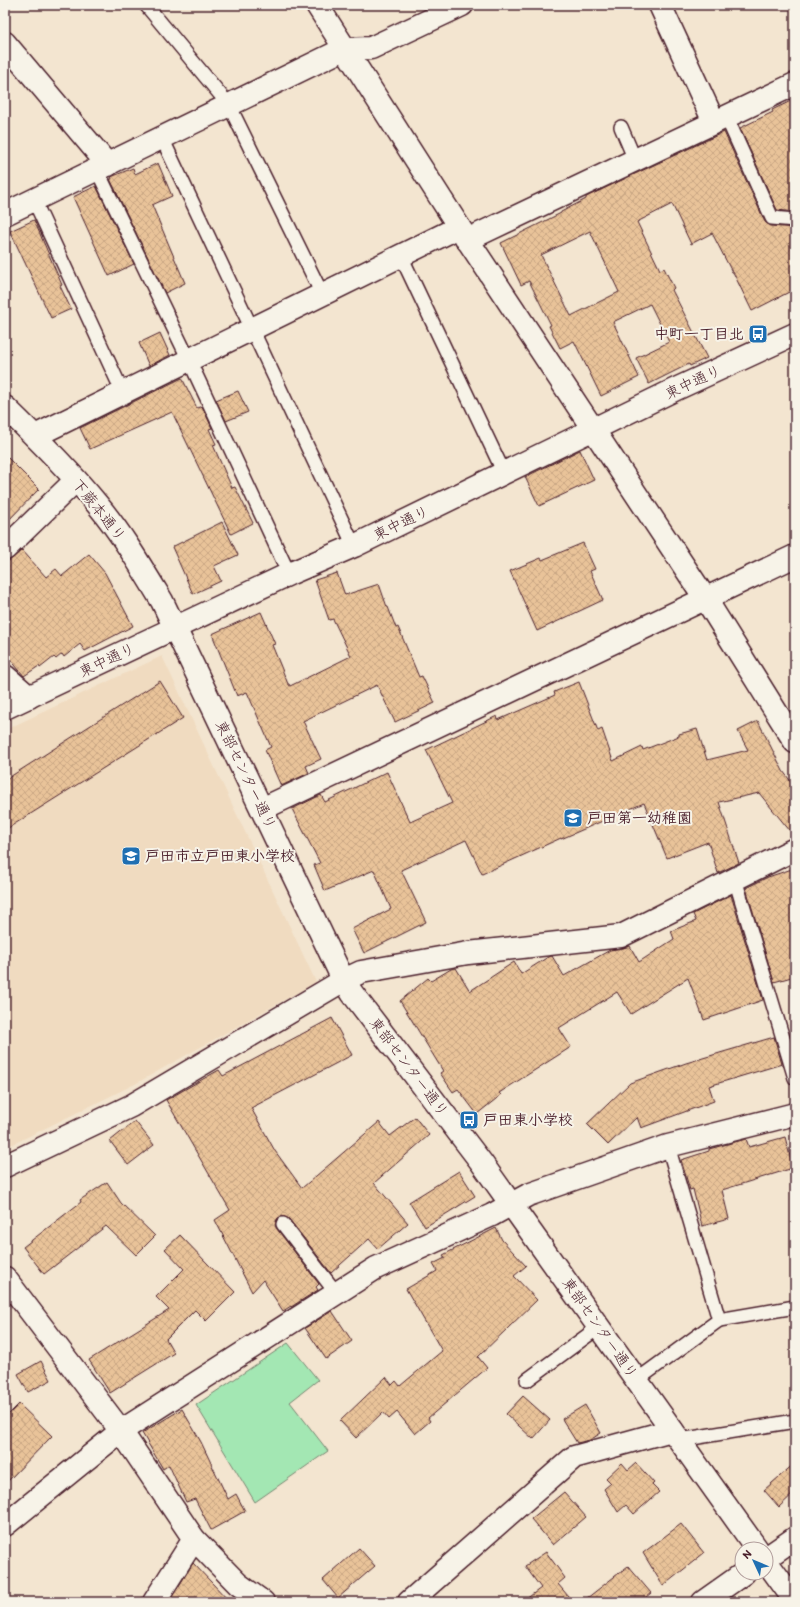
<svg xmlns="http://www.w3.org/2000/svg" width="800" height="1607" font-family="Itim,'Klee One',sans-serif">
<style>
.built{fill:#f0dbc0}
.green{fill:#a3e7b3;stroke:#76836f}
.building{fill:url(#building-cross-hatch);stroke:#4a1f2b;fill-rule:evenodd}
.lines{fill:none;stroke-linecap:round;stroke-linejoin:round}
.service-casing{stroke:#4a1f2b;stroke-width:16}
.minor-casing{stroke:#4a1f2b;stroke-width:25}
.tertiary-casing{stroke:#4a1f2b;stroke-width:25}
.service{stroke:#f7f3e8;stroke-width:13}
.minor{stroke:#f7f3e8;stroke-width:22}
.tertiary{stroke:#f7f3e8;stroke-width:22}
.labels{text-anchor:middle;stroke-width:4;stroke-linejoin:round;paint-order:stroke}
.poi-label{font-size:15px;font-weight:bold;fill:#4a1f2b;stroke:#f7f3e8;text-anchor:start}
.street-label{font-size:15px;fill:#4a1f2b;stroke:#f7f3e8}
</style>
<defs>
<pattern id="building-cross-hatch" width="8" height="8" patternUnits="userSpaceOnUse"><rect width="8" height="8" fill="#e9c399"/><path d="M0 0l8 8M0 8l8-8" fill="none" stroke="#c9a784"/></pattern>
</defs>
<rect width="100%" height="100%" fill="#f3e5d0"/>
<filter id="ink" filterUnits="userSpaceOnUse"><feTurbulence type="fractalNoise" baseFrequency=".025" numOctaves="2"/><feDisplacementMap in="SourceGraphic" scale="8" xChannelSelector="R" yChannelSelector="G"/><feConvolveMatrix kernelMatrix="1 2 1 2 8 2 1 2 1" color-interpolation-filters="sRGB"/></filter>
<g filter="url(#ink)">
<path class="built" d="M162 656 316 982 135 1084 5 1148V730Z"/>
<path class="green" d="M288 1343 318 1380 290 1402 328 1451 255 1502 196 1405Z"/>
<g class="building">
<path d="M795 99V212L777 210 740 128 773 112 772 110Z"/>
<path d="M724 132 765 222 771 226 795 228V289L752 311 733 272H732L712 233 691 244 672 204 637 222 660 270 664 268 674 288 672 290 707 358 690 366 689 364 649 384 636 358 669 342 650 304 613 322 639 377 601 396 574 341 560 348 549 326 551 325 529 281 521 285 501 243 561 213V212L586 199V197ZM590 231 619 292 571 316 541 255Z"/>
<path d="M158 163 172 196 152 205 185 283 165 293 110 179H112L111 177 133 168 135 174Z"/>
<path d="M96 186 134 264 109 276 73 197Z"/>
<path d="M34 220 62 285 60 286 71 309 51 318 10 231Z"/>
<path d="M160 333 170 355 149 366 139 343Z"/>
<path d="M182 378 197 408 202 406 212 428 209 429 216 444 213 445 232 488 235 487 253 523 231 534 172 412 90 449 80 428Z"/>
<path d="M238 391 248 412 226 421 216 400Z"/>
<path d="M580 450 594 480 539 506 525 477Z"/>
<path d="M5 455 39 489 5 524Z"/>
<path d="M222 522 238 555 214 566 221 581 193 594 172 547Z"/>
<path d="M583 543 595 569 590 571 603 600 537 631 510 571 541 558 542 560Z"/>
<path d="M22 550 46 577 56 569 62 576 89 554 105 573 133 626 85 651 80 644 64 657 62 654 56 659 54 657 40 668 39 666 24 676 5 653V561L13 558Z"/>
<path d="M337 573 345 595 379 584 387 607H388L396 628 398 627 419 677 422 676 435 703 395 722 377 685 303 721 321 759 306 766 309 773 281 786 265 750 271 747 247 692 237 696 212 634 261 612 275 644 272 645 288 684H289L290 686 351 656 333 619 329 620 315 580Z"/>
<path d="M160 681 183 718 5 830V780Z"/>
<path d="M579 682 598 731 602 729 613 761 642 747 643 750 679 736V734L697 729 707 760 748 750 738 731 758 721 783 771 795 787V837L759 793 719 802 739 863 718 873 708 842 667 858 644 803 561 839V838L482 874 466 840 401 870 426 922 364 953 352 929 391 909 374 870 325 891 314 865 320 863 292 809 321 795 325 802 387 772 410 822 452 803 426 750 497 716 498 720 555 695 554 692Z"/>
<path d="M795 868V976L774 982 746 888 768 877Z"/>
<path d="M731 895 763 1000 704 1020 688 978 631 1014 617 992 559 1028 571 1047 499 1093 501 1095 477 1114 458 1089 453 1092 440 1073 443 1071 400 1001 428 978 431 981 451 969 456 968 470 991 514 962 521 974 548 957 552 956 564 976 610 950 623 948 630 946 639 962 674 939 671 931 696 921 693 914Z"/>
<path d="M332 1018 352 1055 251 1108 275 1151 302 1188 379 1122 390 1136 415 1117 429 1135 374 1183 408 1223 378 1249 369 1239 331 1273 289 1219 282 1216 278 1218 275 1225 277 1229 319 1284 316 1287 318 1290 291 1307V1306L283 1311 263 1280 252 1292 215 1220 230 1210 166 1100 219 1070 223 1076Z"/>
<path d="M774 1037 782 1064 709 1086 714 1101 641 1128 637 1117 608 1145 587 1124 630 1083 686 1063Z"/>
<path d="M135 1121 154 1145 128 1165 110 1141Z"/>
<path d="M785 1137 793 1168 722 1190 729 1219 702 1226 693 1189 690 1190 681 1160 709 1151V1149L746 1139 749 1147Z"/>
<path d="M459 1171 475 1196 425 1227 409 1202Z"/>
<path d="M107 1182 121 1203 155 1236 136 1255 106 1226 44 1274 23 1247 81 1202 80 1200Z"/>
<path d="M496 1228 502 1240 526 1266 514 1276 537 1300 478 1357 487 1368 428 1418 430 1421 415 1434 397 1412 389 1419 383 1412 356 1438 340 1421 386 1377 392 1385 396 1381 400 1386 442 1351 406 1289 437 1271 433 1264 445 1258 443 1255Z"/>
<path d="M180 1235 235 1292 206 1321 195 1310 166 1339 174 1353 110 1393 89 1360 169 1310 156 1297 184 1269 165 1249Z"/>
<path d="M332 1311 352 1341 326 1359 305 1328Z"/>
<path d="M41 1361 51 1380 28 1392 18 1374Z"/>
<path d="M523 1396 550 1420 533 1439 506 1414Z"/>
<path d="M19 1404 52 1436 5 1484V1418Z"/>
<path d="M585 1405 601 1433 590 1440 577 1443 562 1419Z"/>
<path d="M182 1409 201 1442 228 1499 236 1494 245 1511 211 1530 195 1499 186 1502 169 1465 163 1469 142 1433Z"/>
<path d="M622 1463 628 1470 636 1463 654 1483 652 1485 659 1492 634 1514 626 1505 618 1512 604 1489 611 1483 606 1478Z"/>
<path d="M795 1463V1492L779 1507 764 1490Z"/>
<path d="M564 1492 586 1517 553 1545 531 1519Z"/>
<path d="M681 1524 704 1553 663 1586 643 1553Z"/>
<path d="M359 1548 375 1566 338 1598 323 1580Z"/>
<path d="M546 1552 565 1578 558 1584 573 1602H522L541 1588 525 1566Z"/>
<path d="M193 1563 230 1602H169Z"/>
<path d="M628 1566 651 1593 640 1602H582Z"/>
</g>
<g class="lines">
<defs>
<g id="service">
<path d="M146 5 229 105 322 294"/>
<path d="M726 116 772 218 795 220"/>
<path d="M621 127 635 160"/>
<path d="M162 138 354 546"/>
<path d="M97 170 189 360 289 574"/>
<path d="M34 200 123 393"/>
<path d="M401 256 504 473"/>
<path d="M735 879 795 1078"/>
<path d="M283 1224 337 1294"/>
<path d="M719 1320 795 1307"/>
<path d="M527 1380 599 1327"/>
<path d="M637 1380 719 1320 668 1146"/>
<path d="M680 1440 795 1421"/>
</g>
<g id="minor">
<path d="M317 5 459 227 705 598 795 742"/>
<path d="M660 5 714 122"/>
<path d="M5 43 108 165"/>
<path d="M5 214 344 49 371 48 462 5"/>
<path d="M467 240 795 84"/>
<path d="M35 436 459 227"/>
<path d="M5 549 76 480"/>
<path d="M5 676 29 697"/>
<path d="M262 809 795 556"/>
<path d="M5 1166 131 1106 344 980 361 972 468 953 621 936 795 849"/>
<path d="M5 1278 121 1431 194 1539 238 1584 263 1602"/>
<path d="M5 1525 121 1431 376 1268 492 1215 528 1195 668 1146 795 1114"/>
<path d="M154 1602 194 1539"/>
<path d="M409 1602 574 1457 672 1430"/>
</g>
<g id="tertiary">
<path d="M5 407C37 438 69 470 97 504 122 534 142 568 162 601L339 971 352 993 481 1162 757 1549"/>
<path d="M5 708 289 574 354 546 676 389 795 334"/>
<path d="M766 1558 795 1538"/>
<path d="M766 1561 795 1601"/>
<path d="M703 1602 744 1573"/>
</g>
</defs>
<use href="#service" class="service-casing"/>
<use href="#minor" class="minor-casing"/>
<use href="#tertiary" class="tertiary-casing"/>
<use href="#service" class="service"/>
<use href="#minor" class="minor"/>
<use href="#tertiary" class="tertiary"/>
</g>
</g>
<defs>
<symbol id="bus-square" viewBox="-11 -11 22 22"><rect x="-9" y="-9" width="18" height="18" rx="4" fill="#1f6fb2" stroke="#f7f3e8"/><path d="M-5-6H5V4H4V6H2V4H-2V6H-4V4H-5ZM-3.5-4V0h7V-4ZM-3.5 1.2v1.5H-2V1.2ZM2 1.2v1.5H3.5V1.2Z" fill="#fff"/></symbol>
<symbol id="school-square" viewBox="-11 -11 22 22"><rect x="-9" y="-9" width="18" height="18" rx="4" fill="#1f6fb2" stroke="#f7f3e8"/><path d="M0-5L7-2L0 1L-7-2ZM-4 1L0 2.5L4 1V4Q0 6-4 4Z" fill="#fff"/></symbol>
</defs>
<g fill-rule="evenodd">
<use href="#bus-square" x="747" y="323" width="22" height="22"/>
<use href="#school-square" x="562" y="807" width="22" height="22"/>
<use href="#school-square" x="120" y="845" width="22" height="22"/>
<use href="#bus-square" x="458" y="1109" width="22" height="22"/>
</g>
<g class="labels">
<g class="poi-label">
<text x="744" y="339" text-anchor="end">中町一丁目北</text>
<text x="587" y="823">戸田第一幼稚園</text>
<text x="145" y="861">戸田市立戸田東小学校</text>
<text x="483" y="1125">戸田東小学校</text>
</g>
<g class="street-label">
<text transform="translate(693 382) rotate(-25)" y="5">東中通り</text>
<text transform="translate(99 510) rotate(51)" y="5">下蕨本通り</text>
<text transform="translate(401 523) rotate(-26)" y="5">東中通り</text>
<text transform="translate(107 660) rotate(-25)" y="5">東中通り</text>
<text transform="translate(246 775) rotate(64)" y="5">東部センター通り</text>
<text transform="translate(409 1067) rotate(53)" y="5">東部センター通り</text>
<text transform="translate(600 1328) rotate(55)" y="5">東部センター通り</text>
</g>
</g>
<rect width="800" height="1607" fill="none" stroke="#f7f3e8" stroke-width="20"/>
<rect x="10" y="10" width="780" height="1587" fill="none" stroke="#4a1f2b" stroke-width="1.5" filter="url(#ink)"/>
<g transform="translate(754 1561) rotate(314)"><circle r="19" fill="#f7f3e8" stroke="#b29e9c"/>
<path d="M0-3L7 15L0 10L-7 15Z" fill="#1f6fb2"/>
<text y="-6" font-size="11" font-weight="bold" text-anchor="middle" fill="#4a1f2b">N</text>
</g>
</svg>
